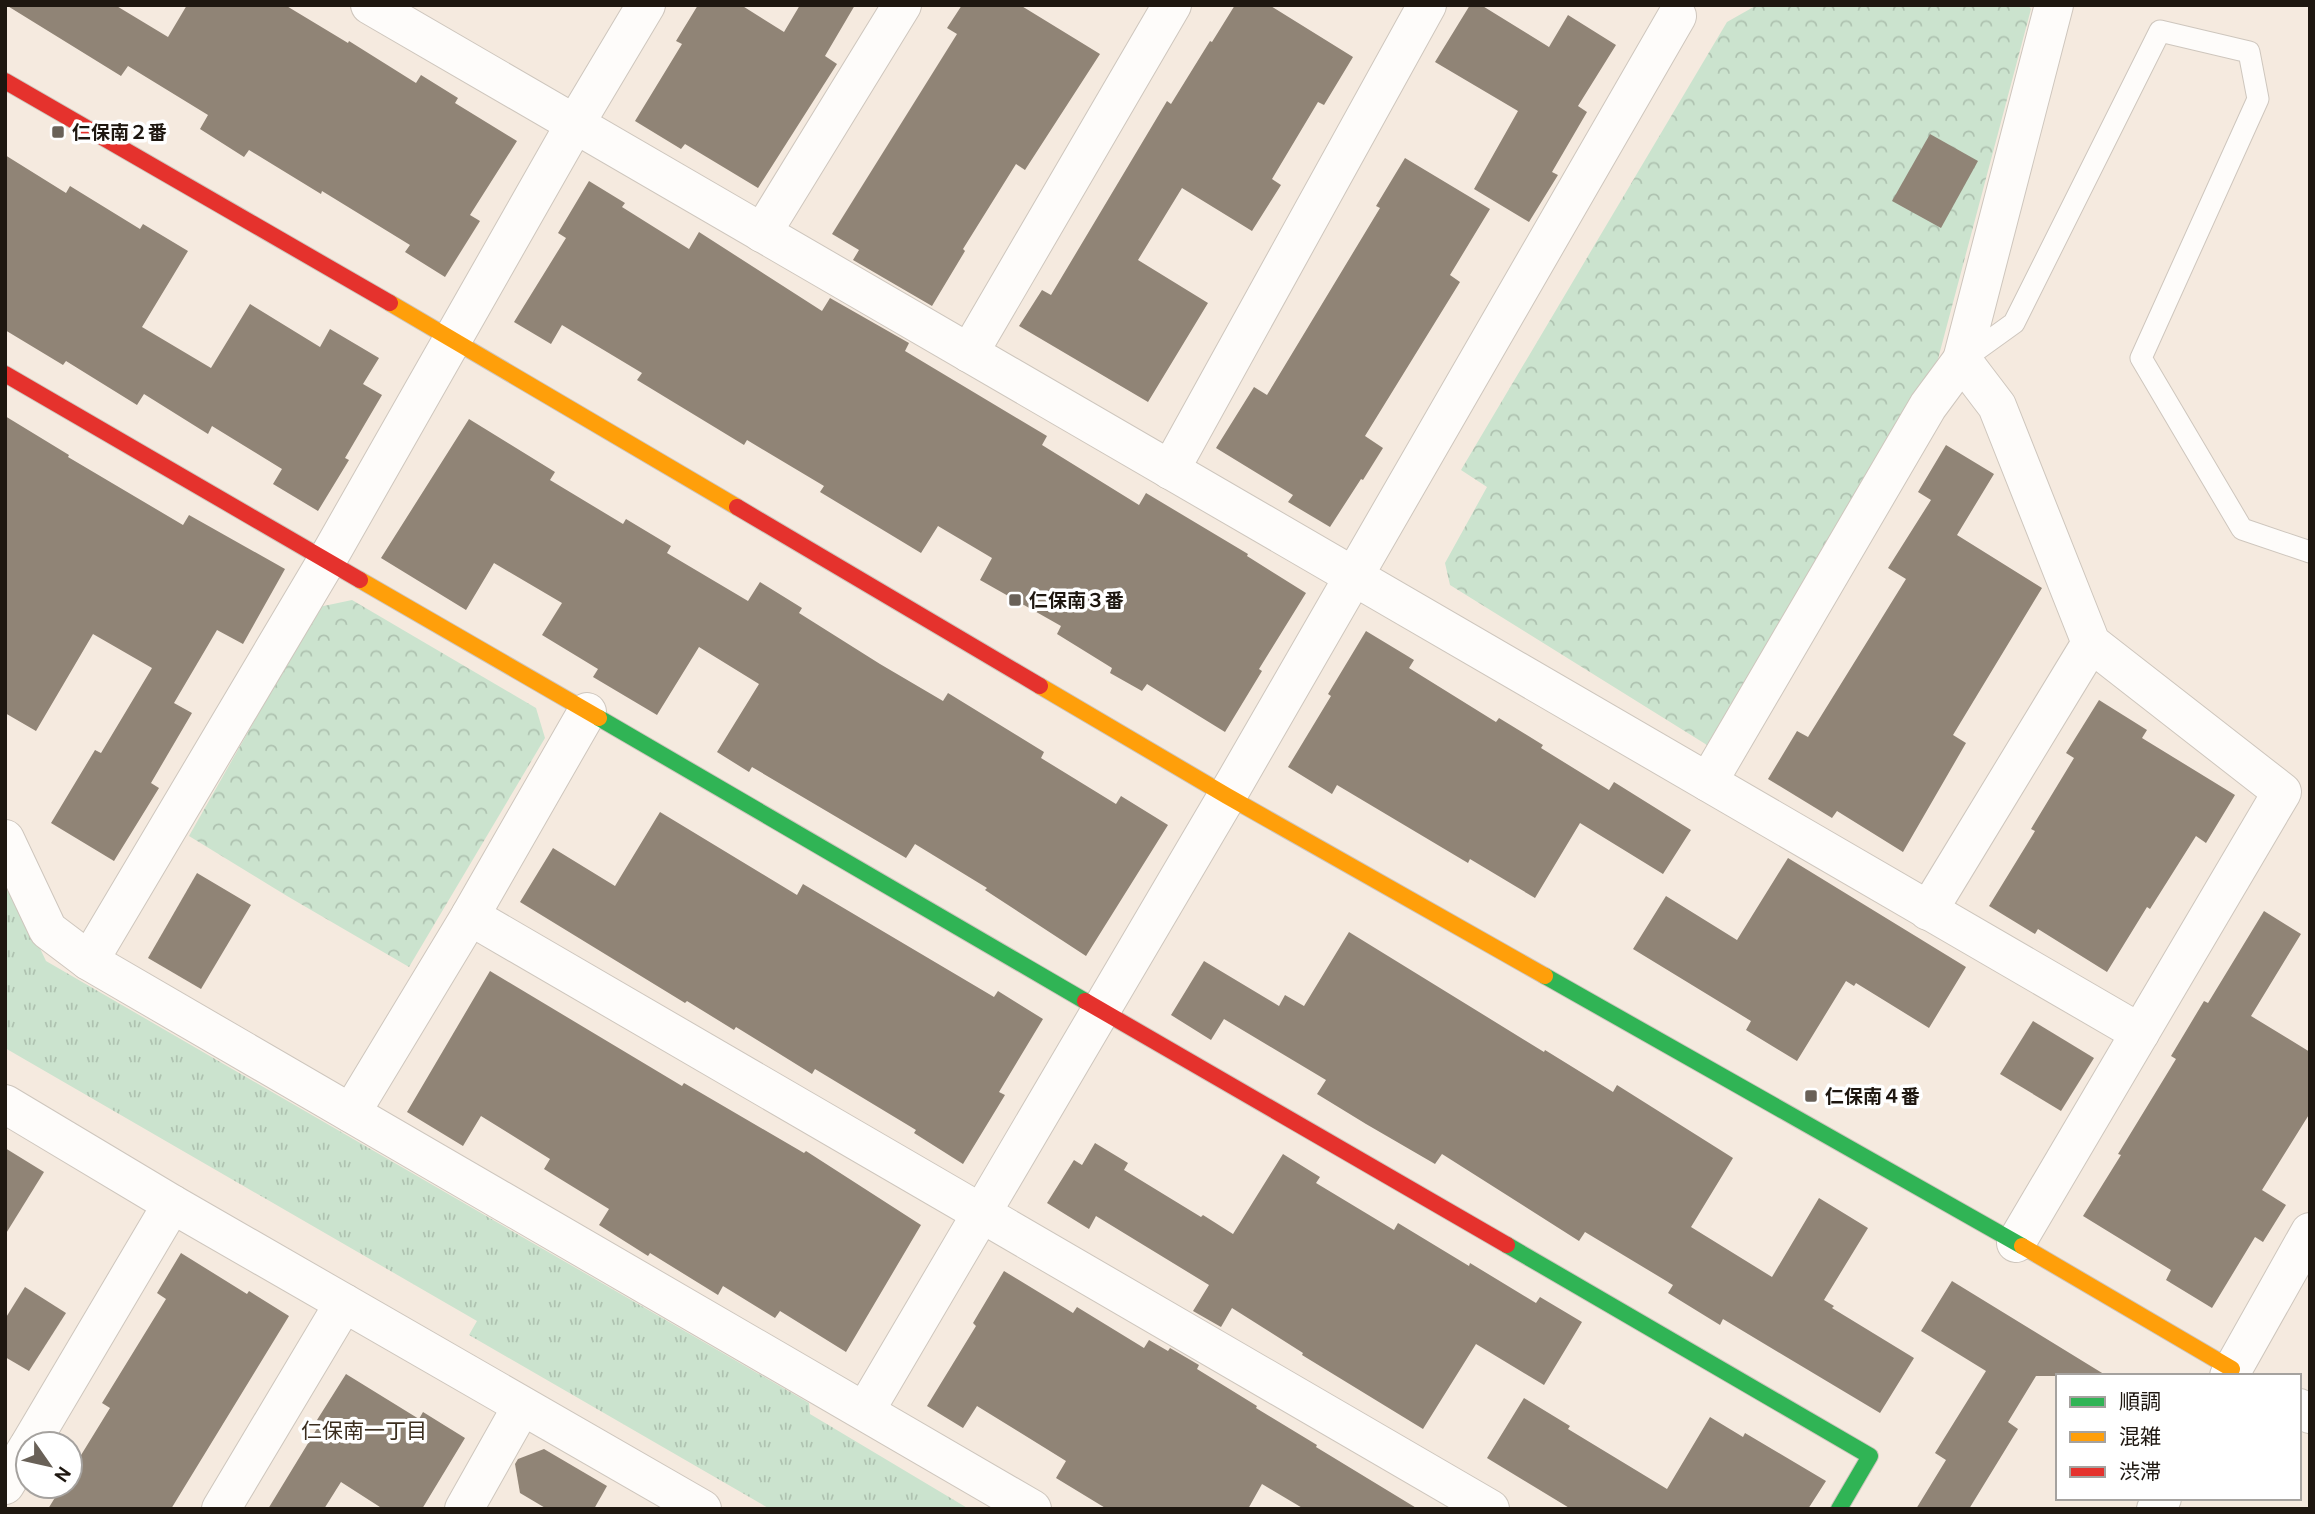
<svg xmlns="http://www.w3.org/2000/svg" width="2315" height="1514" font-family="Overpass,'Noto Sans JP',sans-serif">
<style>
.grass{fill:url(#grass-tufts)}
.forest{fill:url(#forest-crowns)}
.building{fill:#908476}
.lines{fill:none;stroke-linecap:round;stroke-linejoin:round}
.lane-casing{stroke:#cec6bd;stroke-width:23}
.street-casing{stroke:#cec6bd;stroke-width:40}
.fast-casing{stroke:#cec6bd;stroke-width:18}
.slow-casing{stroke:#cec6bd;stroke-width:18}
.jam-casing{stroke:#cec6bd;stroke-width:18}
.lane{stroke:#fefcfa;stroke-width:21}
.street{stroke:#fefcfa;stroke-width:38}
.fast{stroke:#30b455;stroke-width:16}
.slow{stroke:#ff9f0a;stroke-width:16}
.jam{stroke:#e5322d;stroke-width:16}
.poi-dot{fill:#696158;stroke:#fff;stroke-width:2.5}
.labels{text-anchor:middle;stroke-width:7;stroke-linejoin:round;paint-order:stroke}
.poi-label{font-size:19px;font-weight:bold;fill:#1e1710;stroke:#fff;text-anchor:start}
.neighbourhood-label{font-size:21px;fill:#3b2d1e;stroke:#fff}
</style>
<defs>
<pattern id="grass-tufts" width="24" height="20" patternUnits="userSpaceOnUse" patternTransform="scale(1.75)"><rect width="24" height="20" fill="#cbe3ce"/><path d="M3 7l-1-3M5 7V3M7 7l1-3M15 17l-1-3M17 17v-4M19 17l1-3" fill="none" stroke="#aec2b0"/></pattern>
<pattern id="forest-crowns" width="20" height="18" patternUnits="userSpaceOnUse" patternTransform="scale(1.75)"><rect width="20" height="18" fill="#cbe3ce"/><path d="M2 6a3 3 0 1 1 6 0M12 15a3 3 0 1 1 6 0" fill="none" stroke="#aec2b0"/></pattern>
</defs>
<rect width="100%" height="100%" fill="#f5eadf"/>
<path class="grass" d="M5 875 46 961 809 1403 810 1414 969 1509H770L469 1335 477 1321 5 1048Z"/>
<g class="forest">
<path d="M1757 5H2028L2031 9 1938 359 1707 745 1450 585 1445 563 1487 487 1461 470 1727 22Z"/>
<path d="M352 600 536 708 545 738 409 967 287 896 189 836 319 607Z"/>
</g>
<g class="building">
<path d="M6 5H115L168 37 187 5H285L348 43 349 41 416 83 421 75 458 98 455 103 517 141 470 215 480 221 445 277 405 252 410 245 322 191 321 194 249 150 244 157 200 129 208 115 128 66 121 76Z"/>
<path d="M698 5H741L784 32 800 5H855L825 56 837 64 758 188 685 144 681 149 635 121 682 44 676 41Z"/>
<path d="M962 5H1020L1100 54 1025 170 1016 164 963 249 965 251 932 306 853 260 859 250 832 234 957 34 947 28Z"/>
<path d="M1235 5H1269L1353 57 1324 105 1318 102 1272 179 1281 185 1252 231 1182 188 1138 260 1208 303 1148 402 1019 326 1042 290 1051 295 1167 101 1171 104 1210 41 1212 42Z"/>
<path d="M1470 5H1481L1549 47 1568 15 1616 45 1578 106 1587 112 1552 172 1558 175 1529 222 1474 189 1518 111 1435 62Z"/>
<path d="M1930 134 1978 161 1941 228 1892 201Z"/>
<path d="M5 155 66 193 70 186 140 229 143 224 188 251 142 327 211 368 250 304 320 347 330 329 379 358 363 384 382 395 345 458 349 460 318 511 273 484 282 469 212 426 208 434 144 394 137 405 66 361 63 365 5 330Z"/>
<path d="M1405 158 1490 209 1450 275 1460 282 1365 436 1383 448 1363 480 1361 479 1330 527 1288 502 1293 495 1216 448 1254 387 1267 395 1380 208 1376 206Z"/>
<path d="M589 181 625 203 622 207 689 249 699 232 822 311 830 298 909 343 905 351 1047 436 1042 445 1139 505 1146 493 1248 554 1247 556 1306 593 1259 669 1262 671 1225 732 1147 684 1142 691 1110 673 1112 668 1057 634 1061 626 980 580 992 558 938 526 921 553 820 492 824 486 747 440 744 445 637 380 642 373 562 325 551 344 514 322 566 238 558 233Z"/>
<path d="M5 416 69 455 68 457 183 525 189 515 285 569 243 644 217 630 174 703 192 713 151 783 159 788 114 861 51 823 95 750 101 753 152 668 93 634 36 731 5 713Z"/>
<path d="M469 419 555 472 550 480 623 524 626 519 671 546 667 553 748 601 760 582 802 608 799 613 880 664 943 701 948 693 1044 752 1041 758 1116 804 1121 796 1168 825 1086 956 985 890 987 888 915 844 906 858 752 767 749 772 717 752 759 684 699 647 657 715 593 677 598 669 542 635 562 603 494 563 466 610 381 558Z"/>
<path d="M1946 445 1994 474 1957 535 2042 588 1953 735 1966 743 1903 852 1837 811 1832 818 1768 779 1797 731 1808 737 1906 579 1888 568 1931 500 1918 492Z"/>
<path d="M1366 631 1414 660 1409 668 1496 722 1499 718 1543 745 1541 748 1609 790 1614 782 1691 830 1663 874 1580 823 1535 898 1470 859 1468 863 1337 785 1332 794 1288 767 1331 696 1328 694Z"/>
<path d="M2099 700 2147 730 2142 738 2235 795 2206 843 2196 836 2150 909 2147 907 2107 972 2038 929 2035 934 1989 906 2035 831 2031 829 2074 758 2066 753Z"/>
<path d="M660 812 797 895 803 884 994 997 998 991 1043 1019 999 1092 1005 1095 963 1164 914 1133 916 1130 815 1069 812 1074 736 1027 734 1030 687 1001 685 1003 520 902 553 848 615 886Z"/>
<path d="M1788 858 1966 967 1929 1028 1856 983 1854 986 1846 981 1797 1061 1746 1030 1751 1021 1633 949 1666 896 1737 940Z"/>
<path d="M197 873 251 905 201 989 148 958Z"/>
<path d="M2264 911 2301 934 2251 1016 2310 1052V1113L2262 1190 2286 1205 2263 1242 2255 1237 2212 1308 2166 1280 2171 1270 2083 1216 2121 1155 2118 1154 2176 1059 2171 1056 2204 1001 2208 1003Z"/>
<path d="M1349 932 1544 1052 1545 1050 1613 1092 1617 1085 1733 1158 1691 1227 1772 1277 1819 1198 1868 1228 1824 1300 1834 1306 1832 1308 1914 1358 1880 1413 1723 1319 1720 1325 1668 1293 1673 1285 1585 1232 1579 1241 1442 1154 1435 1164 1366 1124 1317 1094 1326 1080 1224 1019 1211 1040 1171 1015 1204 961 1279 1006 1285 995 1304 1006Z"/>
<path d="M490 971 682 1086 684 1083 804 1153 806 1151 921 1225 846 1352 780 1311 775 1318 723 1286 718 1295 650 1253 648 1256 599 1225 609 1209 544 1169 550 1159 481 1116 463 1146 407 1112Z"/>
<path d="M2033 1021 2094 1058 2061 1111 2000 1074Z"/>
<path d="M1095 1143 1128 1163 1124 1170 1201 1217 1203 1215 1233 1234 1283 1154 1320 1177 1316 1183 1394 1230 1398 1223 1469 1266 1470 1263 1536 1303 1540 1297 1582 1322 1544 1385 1476 1344 1423 1429 1302 1355 1303 1353 1232 1308 1221 1327 1193 1311 1209 1285 1096 1216 1089 1229 1047 1203 1074 1160 1082 1165Z"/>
<path d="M5 1148 44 1172 5 1235Z"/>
<path d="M181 1253 247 1294 249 1291 289 1316 171 1509H48L62 1486H70V1473L110 1408 102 1403 166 1299 157 1293Z"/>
<path d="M1004 1271 1073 1313 1077 1307 1144 1348 1149 1340 1168 1351 1170 1348 1199 1365 1197 1369 1257 1406 1256 1408 1317 1445 1316 1447 1418 1509H1304L1262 1484 1248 1509H1107L1056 1478 1066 1461 977 1406 963 1428 927 1406 976 1326 973 1323Z"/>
<path d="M1952 1281 2107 1376H2036L2008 1422 2018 1429 1969 1509H1916L1946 1460 1935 1453 1986 1371 1921 1331Z"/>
<path d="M25 1287 66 1313 29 1371 5 1357V1319Z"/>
<path d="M346 1374 419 1419 423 1412 465 1438 422 1509H383L341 1482 324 1509H268L321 1422 317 1420Z"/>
<path d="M1524 1398 1570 1426 1568 1429 1667 1489 1710 1417 1743 1437 1745 1433 1826 1481 1808 1509H1571L1487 1458Z"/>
<path d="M544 1449 607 1486 594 1509H547L520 1493 515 1464 518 1459Z"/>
</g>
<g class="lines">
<defs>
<path id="lane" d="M1964 359 2014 323 2160 31 2249 52 2258 99 2141 358 2242 529 2310 552"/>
<g id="street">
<path d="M370 5 2140 1033"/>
<path d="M762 233 902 5"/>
<path d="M969 353 1172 5"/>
<path d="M1170 470 1427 5"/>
<path d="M1708 782 1928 406 1962 360"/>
<path d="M5 839 48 930 89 961 1032 1509"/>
<path d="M1928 911 2091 643"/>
<path d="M470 916 1490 1509"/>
<path d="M89 961 327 560 575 124 646 5"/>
<path d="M5 1104 172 1204 702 1509"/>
<path d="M351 1113 470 916 587 712"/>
<path d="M2016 1243 2282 792 2091 643 1997 406 1962 360 2054 5"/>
<path d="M2229 1376 2310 1232"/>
<path d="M2299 1408 2310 1414"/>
<path d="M865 1411 1227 796 1677 16"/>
<path d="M30 1444 172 1204"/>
<path d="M5 1485 28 1447"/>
<path d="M221 1509 344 1303"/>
<path d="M464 1509 522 1406"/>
<path d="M2156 1509 2162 1498"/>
</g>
<g id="fast">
<path d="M599 718 1085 1001"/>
<path d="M1545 976 2022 1246"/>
<path d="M1507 1245 1870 1456 1839 1509"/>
</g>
<g id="slow">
<path d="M390 303 737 507"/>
<path d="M360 580 599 718"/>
<path d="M1040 686 1227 796 1545 976"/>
<path d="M2022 1246 2232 1369"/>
</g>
<g id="jam">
<path d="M5 81 390 303"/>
<path d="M5 374 360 580"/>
<path d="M737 507 1040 686"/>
<path d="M1085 1001 1507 1245"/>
</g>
</defs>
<use href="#lane" class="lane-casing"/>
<use href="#street" class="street-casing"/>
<use href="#fast" class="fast-casing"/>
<use href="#slow" class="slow-casing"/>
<use href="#jam" class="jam-casing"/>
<use href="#lane" class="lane"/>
<use href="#street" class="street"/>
<use href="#fast" class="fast"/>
<use href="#slow" class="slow"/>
<use href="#jam" class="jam"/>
</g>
<g class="poi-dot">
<rect x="51" y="125" width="14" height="14" rx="3.5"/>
<rect x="1008" y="593" width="14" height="14" rx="3.5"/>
<rect x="1804" y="1089" width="14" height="14" rx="3.5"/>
</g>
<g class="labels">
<g class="poi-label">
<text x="72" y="139">仁保南２番</text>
<text x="1029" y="607">仁保南３番</text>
<text x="1825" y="1103">仁保南４番</text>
</g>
<g class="neighbourhood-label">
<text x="364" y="1438">仁保南一丁目</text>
</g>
</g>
<rect width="2315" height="1514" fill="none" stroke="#1e1710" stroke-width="14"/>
<rect x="2056" y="1374" width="245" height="126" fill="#ffffff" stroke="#a5a29f" stroke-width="2"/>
<rect x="2070" y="1397" width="35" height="10" fill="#30b455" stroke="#a5a29f" stroke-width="2"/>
<text x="2119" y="1409" font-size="21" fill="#1e1710">順調</text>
<rect x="2070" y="1432" width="35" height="10" fill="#ff9f0a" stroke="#a5a29f" stroke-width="2"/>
<text x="2119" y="1444" font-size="21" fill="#1e1710">混雑</text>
<rect x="2070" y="1467" width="35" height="10" fill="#e5322d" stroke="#a5a29f" stroke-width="2"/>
<text x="2119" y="1479" font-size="21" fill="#1e1710">渋滞</text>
<g transform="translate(49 1465) rotate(124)"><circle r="33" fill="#ffffff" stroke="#a5a29f" stroke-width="2"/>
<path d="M0-5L12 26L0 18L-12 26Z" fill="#696158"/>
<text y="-10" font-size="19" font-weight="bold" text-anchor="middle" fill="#1e1710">N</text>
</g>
</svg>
